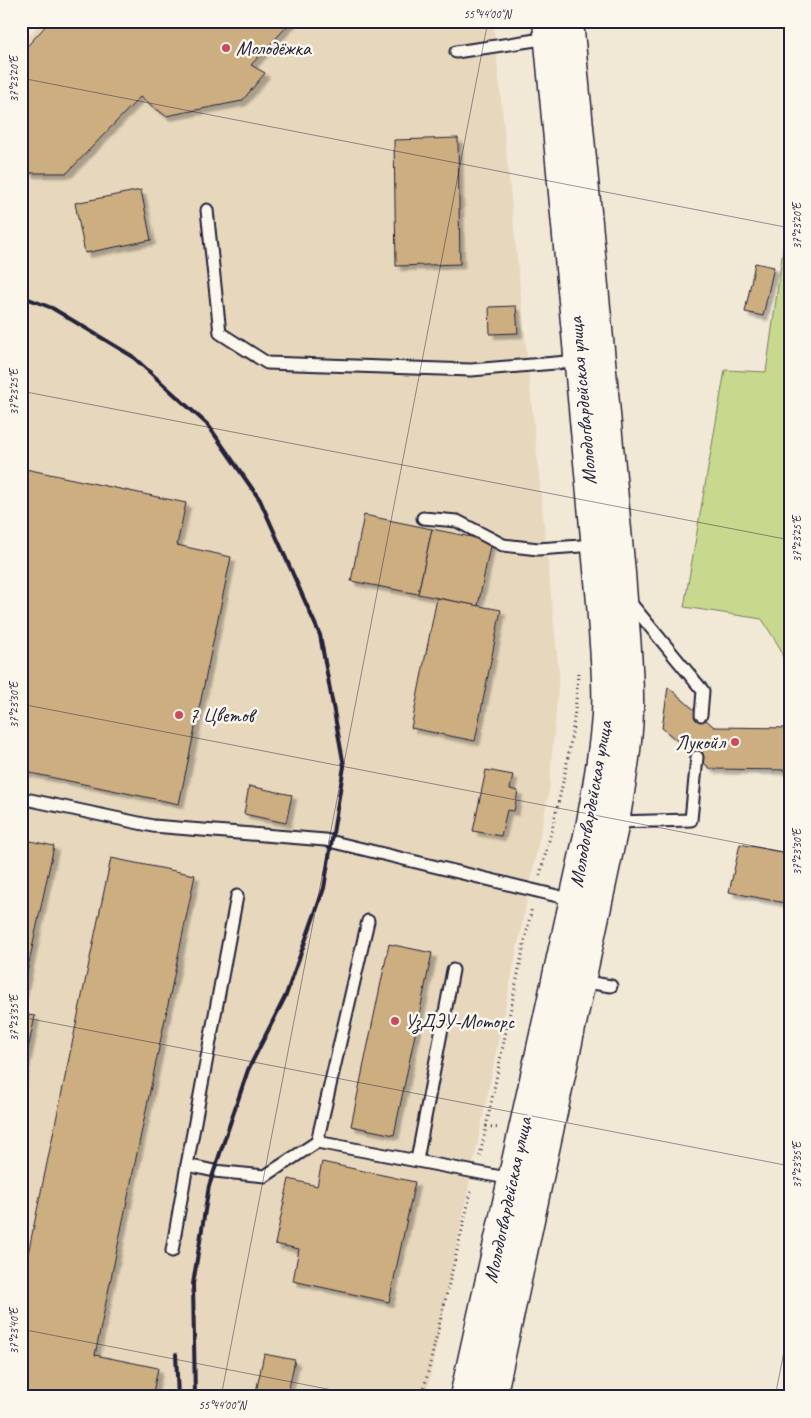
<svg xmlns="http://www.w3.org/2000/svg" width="811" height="1418" font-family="Caveat,sans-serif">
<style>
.built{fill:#e7d7bc}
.green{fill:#c7d98d;stroke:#747e64}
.building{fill:#ccae80;stroke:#22223b;filter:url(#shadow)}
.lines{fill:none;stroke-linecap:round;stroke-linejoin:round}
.lane-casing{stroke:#22223b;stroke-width:15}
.secondary-casing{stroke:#22223b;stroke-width:31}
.path{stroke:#22223b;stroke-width:3;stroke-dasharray:1 4;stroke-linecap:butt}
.lane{stroke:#fbf7ec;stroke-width:11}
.secondary{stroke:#fbf7ec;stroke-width:28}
.rail{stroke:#22223b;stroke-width:4}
.ticks{fill:none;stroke:#22223b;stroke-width:1;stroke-opacity:0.45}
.poi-dot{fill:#d1495b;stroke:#fbf7ec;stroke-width:2}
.labels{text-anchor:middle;stroke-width:5;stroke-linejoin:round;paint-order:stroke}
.poi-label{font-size:20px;fill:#22223b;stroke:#fbf7ec;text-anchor:start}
.street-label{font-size:20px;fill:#22223b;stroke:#fbf7ec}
.neatline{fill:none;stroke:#22223b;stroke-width:2}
.ticks-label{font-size:12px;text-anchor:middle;fill:#22223b}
</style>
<defs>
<filter id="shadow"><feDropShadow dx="4.5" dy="4.5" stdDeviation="1" flood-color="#0004"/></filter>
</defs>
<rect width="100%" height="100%" fill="#f2e8d6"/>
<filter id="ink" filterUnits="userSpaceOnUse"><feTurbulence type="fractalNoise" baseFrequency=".02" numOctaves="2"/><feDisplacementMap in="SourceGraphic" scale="10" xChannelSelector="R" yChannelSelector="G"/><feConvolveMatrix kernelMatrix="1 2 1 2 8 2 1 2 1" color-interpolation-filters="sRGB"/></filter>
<g filter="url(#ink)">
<path class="built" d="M42 21H493L559 674 549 791 426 1397H21V45Z"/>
<path class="green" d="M790 199V682L780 648 762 619 684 607 725 370 766 372Z"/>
<g class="building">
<path d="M50 21H292L251 65 265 73 242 101 166 116 140 97 67 173H30L21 166V53Z"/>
<path d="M458 138 460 264 396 266 394 140Z"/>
<path d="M141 190 151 240 85 253 75 203Z"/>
<path d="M755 263 774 267 763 316 745 312Z"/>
<path d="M516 306 518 333 490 334 489 307Z"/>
<path d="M21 468 186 503 177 545 231 557 179 804 21 771Z"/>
<path d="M364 515 432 529 418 594 351 581Z"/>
<path d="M432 529 491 541 478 606 418 594Z"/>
<path d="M437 598 501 610 475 741 411 728Z"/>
<path d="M668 687 714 727 790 728V770L711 769 662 728Z"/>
<path d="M486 770 513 775 510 789 518 791 514 811 507 810 501 836 473 831Z"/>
<path d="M249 786 292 795 286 823 244 814Z"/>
<path d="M21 839 54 846 21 1000Z"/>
<path d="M740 844 790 854V904L729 892Z"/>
<path d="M111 858 195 875 95 1355 158 1368 152 1397H21V1287Z"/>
<path d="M389 944 432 953 394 1135 351 1126Z"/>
<path d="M21 1014 35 1016 21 1082Z"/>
<path d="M322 1162 415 1182 389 1302 293 1281 299 1249 275 1244 289 1179 317 1186Z"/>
<path d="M264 1354 295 1360 287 1397H255Z"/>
</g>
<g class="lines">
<defs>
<g id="lane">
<path d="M456 52 549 38"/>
<path d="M207 210 220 333 267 363 471 370 579 361"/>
<path d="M423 518 457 521 503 545 538 549 595 545"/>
<path d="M629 601 703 691 701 715"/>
<path d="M21 798 153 826 325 840 574 900"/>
<path d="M615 822 691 820 697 757"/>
<path d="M580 981 611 986"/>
<path d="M317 1142 368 921"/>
<path d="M417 1160 453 970"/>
<path d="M187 1165 214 1171 265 1176 317 1142 512 1179"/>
<path d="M172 1251 187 1165 237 896"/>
</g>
<g id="secondary">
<path d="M464 1397 591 822C597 786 604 750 606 714 608 677 603 639 601 602L547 21"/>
<path d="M492 1397 615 822C621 785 628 748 629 711 630 665 624 619 621 573L569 21"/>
</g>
</defs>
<use href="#lane" class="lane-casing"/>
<use href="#secondary" class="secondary-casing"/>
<g class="path">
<path d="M540 875C558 807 575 742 578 672"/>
<path d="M486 1126 498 1128"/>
<path d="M480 1156 532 907"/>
<path d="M422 1397 472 1188"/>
</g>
<use href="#lane" class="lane"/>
<use href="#secondary" class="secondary"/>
<g class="rail">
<path d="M21 296 52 308 132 356 208 425 260 500 320 635 344 766 324 888 286 995 248 1070 209 1186 193 1284 195 1397"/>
<path d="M176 1354 178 1397"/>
</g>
</g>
</g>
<path class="ticks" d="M21 78 790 228M21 391 790 540M21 704 790 853M21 1017 790 1166M21 1329 368 1397M221 1397 488 21M775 1397 790 1321"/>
<g class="poi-dot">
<circle cx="226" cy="48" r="5"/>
<circle cx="179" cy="715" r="5"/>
<circle cx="735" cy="742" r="5"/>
<circle cx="395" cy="1021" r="5"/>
</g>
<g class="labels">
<g class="poi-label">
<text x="236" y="55">Молодёжка</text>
<text x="189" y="722">7 Цветов</text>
<text x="725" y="749" text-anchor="end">Лукойл</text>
<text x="405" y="1028">УзДЭУ-Моторс</text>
</g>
<g class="street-label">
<text transform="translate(582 401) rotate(-95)" y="7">Молодогвардейская улица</text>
<text transform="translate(590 804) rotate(-80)" y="7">Молодогвардейская улица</text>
<text transform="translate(507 1200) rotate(-78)" y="7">Молодогвардейская улица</text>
</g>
</g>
<rect width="811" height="1418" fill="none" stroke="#fbf7ec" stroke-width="55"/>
<rect x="28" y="28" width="756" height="1362" class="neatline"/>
<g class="ticks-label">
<text x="487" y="18">55°44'00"N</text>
<text transform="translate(14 79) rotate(-90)" y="4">37°23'20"E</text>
<text transform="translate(797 226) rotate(-90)" y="4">37°23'20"E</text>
<text transform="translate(14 392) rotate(-90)" y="4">37°23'25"E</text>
<text transform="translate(797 539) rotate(-90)" y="4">37°23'25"E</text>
<text transform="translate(14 705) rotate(-90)" y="4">37°23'30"E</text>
<text transform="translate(797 852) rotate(-90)" y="4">37°23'30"E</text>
<text transform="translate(14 1018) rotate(-90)" y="4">37°23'35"E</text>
<text transform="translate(797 1165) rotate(-90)" y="4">37°23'35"E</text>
<text transform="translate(14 1331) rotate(-90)" y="4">37°23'40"E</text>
<text x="222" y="1409">55°44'00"N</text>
</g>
</svg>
